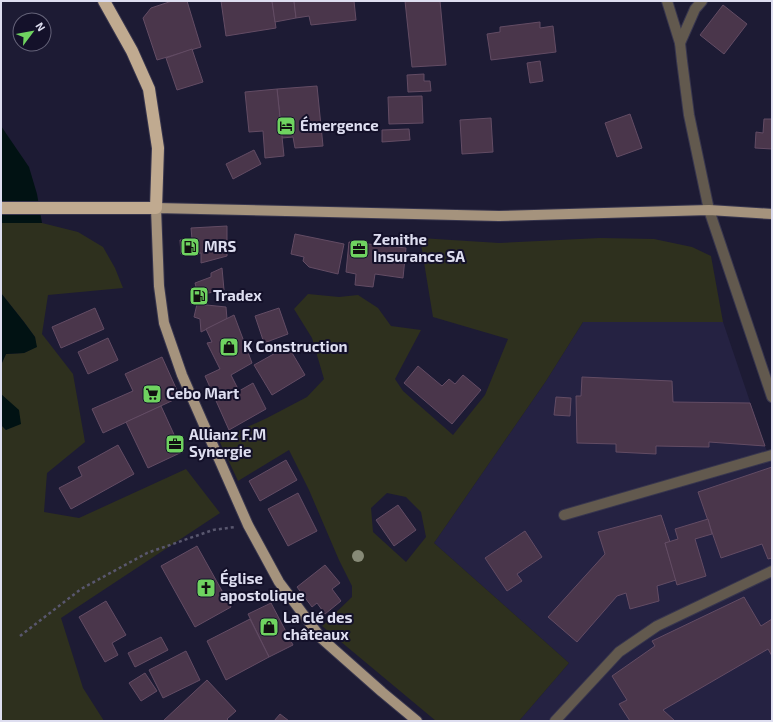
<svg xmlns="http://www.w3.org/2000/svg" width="773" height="722" font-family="'Exo 2',sans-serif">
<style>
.built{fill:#252242}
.green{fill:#2e301e;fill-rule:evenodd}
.water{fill:#011213}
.building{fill:#4a364b;stroke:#634c64}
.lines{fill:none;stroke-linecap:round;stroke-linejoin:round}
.minor-casing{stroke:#38364e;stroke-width:12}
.major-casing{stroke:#38364e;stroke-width:12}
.highway-casing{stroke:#38364e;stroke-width:14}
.path{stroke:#59576e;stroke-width:2.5;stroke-dasharray:3 3;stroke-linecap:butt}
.minor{stroke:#62594e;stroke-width:10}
.major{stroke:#a5937d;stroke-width:10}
.highway{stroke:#c0aa90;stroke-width:12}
.tree{fill:#878a77}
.labels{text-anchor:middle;stroke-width:4;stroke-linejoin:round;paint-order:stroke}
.poi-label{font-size:15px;font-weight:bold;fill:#dedef0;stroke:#14112a;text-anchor:start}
</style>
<rect width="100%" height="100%" fill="#1d1b34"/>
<path class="built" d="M583 322H723L765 446 772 464V721H519L569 663 434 543 546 381Z"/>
<g class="green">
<path d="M1 223H42L78 232 103 247 115 268 123 288 48 295 42 334 73 374 85 442 47 473 44 512 79 518 186 469 220 513 61 618 83 688 104 721H1V425L6 430V399L1 394V365L6 354 24 353 36 347 35 337 24 322 1 293Z"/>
<path d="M420 238 499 243 600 238 654 239 692 247 711 256 723 322H583L546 381 434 543 569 663 519 721H436L322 626 352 597V586L339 560 309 490 289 450 238 481 219 440 267 418 307 397 324 379 312 338 294 309 308 294 339 297 358 295 378 308 391 326 421 330 395 379 403 391 453 435 485 395 508 339 433 317ZM387 493 406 497 421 512 426 537 406 562 373 532 371 508Z"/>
</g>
<g class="water">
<path d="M1 126 29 167 37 194 42 223H1Z"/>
<path d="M1 293 24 322 35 337 37 347 24 353 6 354 1 365Z"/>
<path d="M1 394 19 410 21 424 6 430 1 425Z"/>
</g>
<g class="building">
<path d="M172 1H187L201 47 157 60 143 18 151 8Z"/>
<path d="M221 1H272L276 28 226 36Z"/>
<path d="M272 1H294L296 18 275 22Z"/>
<path d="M294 1H354L356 20 311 25 309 16 296 18Z"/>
<path d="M405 1H440L446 65 412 67Z"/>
<path d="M723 5 747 24 724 54 700 35Z"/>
<path d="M540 22V28L553 26 556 52 491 60 487 34 500 32V27Z"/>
<path d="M192 49 203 82 177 90 166 58Z"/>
<path d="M540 61 543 81 530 83 527 63Z"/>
<path d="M424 74V81H430L431 91 408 92 407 75Z"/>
<path d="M317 86 323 146 295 148 293 137 282 138 277 89Z"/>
<path d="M277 89 284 156 265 158 263 131 249 132 245 92Z"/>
<path d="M422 96 423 123 389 124 388 97Z"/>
<path d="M630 114 642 148 617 157 605 123Z"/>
<path d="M491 118 493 152 462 154 460 120Z"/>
<path d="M764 119H772V149L755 148 756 132 763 133Z"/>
<path d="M409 129 410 140 382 142V130Z"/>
<path d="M254 150 261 164 233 179 226 164Z"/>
<path d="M227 226V256L201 263V253L181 254 180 240 192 239 191 228Z"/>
<path d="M295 234 344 244 338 274 309 267 303 261 304 257 291 254Z"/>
<path d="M349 242 406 248 403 278 375 274 373 287 355 285 356 274 346 272Z"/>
<path d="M222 268 224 290 198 295 195 283 211 277V273Z"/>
<path d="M197 304 226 307 227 319 201 332 200 319 194 317Z"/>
<path d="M95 308 104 329 61 348 52 327Z"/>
<path d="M279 308 288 334 264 343 255 316Z"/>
<path d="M234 315 252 363 231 375 239 391 253 383 266 409 229 430 205 376 220 369 207 343 212 342 206 329Z"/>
<path d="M108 338 118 360 88 374 78 352Z"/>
<path d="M288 346 305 375 272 395 254 365Z"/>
<path d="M162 357 180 397 103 433 92 409 133 391 125 374Z"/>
<path d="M418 366 442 386 449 379 455 384 463 375 481 390 452 424 404 383Z"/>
<path d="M582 377 672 381 673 402 750 403 765 446 709 442V447L656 446V454L616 452V444L577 443 576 396H581Z"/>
<path d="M556 397 571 398 570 416 554 415Z"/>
<path d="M161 406 182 452 148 468 126 422Z"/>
<path d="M118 445 134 474 71 509 59 488 82 476 78 467Z"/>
<path d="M286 460 297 480 260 501 249 481Z"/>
<path d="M772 467V558L768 559 762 544 721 558 698 492Z"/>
<path d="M298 493 317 531 288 546 268 509Z"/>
<path d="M398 505 416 530 394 546 376 520Z"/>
<path d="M661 515 670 542 665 543 676 580 657 586 659 601 630 609 626 593 617 596 577 642 548 617 605 554 598 532Z"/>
<path d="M708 519 712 534 695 539 706 576 677 585 665 543 678 539 675 529Z"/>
<path d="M525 531 542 557 517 574 522 581 507 591 485 558Z"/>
<path d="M197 546 231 607 195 627 161 566Z"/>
<path d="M325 565 340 583 332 589 341 601 325 614 317 603 312 607 297 587Z"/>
<path d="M744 597 761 626 772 619V656L768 649 663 710 675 721H630L619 704 627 700 612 676 655 646 652 641Z"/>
<path d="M106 601 126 635 112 643 118 655 105 662 79 617Z"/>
<path d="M271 603 293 645 269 657 248 614Z"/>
<path d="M250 619 269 657 226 680 207 641Z"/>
<path d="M161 637 168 650 135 667 128 653Z"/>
<path d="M186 651 200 680 163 698 149 670Z"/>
<path d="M145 673 157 691 141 701 129 683Z"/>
<path d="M207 680 236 711 227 719 229 721H163Z"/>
<path d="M280 714 289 721H274Z"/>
</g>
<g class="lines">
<defs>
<g id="minor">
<path d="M667 1 680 43 682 61 689 115 709 210 772 397"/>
<path d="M680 43 695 9 702 1"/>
<path d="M564 515 772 455"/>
<path d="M555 721 619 652 657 626 772 571"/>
</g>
<path id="major" d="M417 721 382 692 321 638 279 582 248 525 182 375 164 323 159 286 156 208 499 216 709 210 772 214"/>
<path id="highway" d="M1 208H156L158 148 149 89 132 51 104 1"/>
</defs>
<use href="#minor" class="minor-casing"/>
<use href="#major" class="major-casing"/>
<use href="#highway" class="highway-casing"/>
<path class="path" d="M20 636 81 589 147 553 213 530 235 527"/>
<use href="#minor" class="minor"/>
<use href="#major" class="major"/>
<use href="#highway" class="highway"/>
</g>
<circle class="tree" cx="358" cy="556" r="6"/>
<defs>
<symbol id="hotel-square" viewBox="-11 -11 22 22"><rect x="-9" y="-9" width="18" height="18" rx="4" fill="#6fd360" stroke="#14112a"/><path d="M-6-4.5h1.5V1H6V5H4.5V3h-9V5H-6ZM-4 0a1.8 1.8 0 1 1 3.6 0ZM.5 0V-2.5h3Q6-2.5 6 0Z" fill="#111"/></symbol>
<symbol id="fuel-square" viewBox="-11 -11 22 22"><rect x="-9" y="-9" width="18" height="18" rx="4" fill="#6fd360" stroke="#14112a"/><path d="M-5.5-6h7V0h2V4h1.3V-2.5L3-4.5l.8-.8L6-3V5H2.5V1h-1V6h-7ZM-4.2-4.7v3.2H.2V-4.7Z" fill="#111"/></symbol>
<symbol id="office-square" viewBox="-11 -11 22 22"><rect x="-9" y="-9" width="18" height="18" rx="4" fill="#6fd360" stroke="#14112a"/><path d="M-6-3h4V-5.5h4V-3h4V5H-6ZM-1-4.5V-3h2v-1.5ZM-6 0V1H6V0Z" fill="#111"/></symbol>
<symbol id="shop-square" viewBox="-11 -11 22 22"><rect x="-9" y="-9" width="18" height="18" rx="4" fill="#6fd360" stroke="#14112a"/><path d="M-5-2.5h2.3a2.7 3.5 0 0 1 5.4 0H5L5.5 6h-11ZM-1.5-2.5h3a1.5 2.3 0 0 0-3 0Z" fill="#111"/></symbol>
<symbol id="supermarket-square" viewBox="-11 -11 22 22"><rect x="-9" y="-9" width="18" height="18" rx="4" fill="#6fd360" stroke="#14112a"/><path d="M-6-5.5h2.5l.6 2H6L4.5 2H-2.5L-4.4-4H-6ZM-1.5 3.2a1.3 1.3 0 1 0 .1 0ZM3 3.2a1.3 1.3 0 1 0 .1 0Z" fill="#111"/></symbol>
<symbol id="church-square" viewBox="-11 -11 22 22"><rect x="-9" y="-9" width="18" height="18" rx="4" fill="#6fd360" stroke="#14112a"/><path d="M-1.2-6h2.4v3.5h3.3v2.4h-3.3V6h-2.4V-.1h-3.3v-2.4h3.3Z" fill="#111"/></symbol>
</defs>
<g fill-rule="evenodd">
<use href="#hotel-square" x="275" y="115" width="22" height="22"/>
<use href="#fuel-square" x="179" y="236" width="22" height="22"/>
<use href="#office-square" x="348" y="238" width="22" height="22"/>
<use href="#fuel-square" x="188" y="285" width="22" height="22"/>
<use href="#shop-square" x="218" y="336" width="22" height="22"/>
<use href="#supermarket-square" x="141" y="383" width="22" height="22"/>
<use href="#office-square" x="164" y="433" width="22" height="22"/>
<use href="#church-square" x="195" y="577" width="22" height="22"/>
<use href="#shop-square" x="258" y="616" width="22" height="22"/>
</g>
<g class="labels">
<g class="poi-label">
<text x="300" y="131">Émergence</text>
<text x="373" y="245">Zenithe<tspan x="373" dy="17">Insurance SA</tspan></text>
<text x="204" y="252">MRS</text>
<text x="213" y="301">Tradex</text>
<text x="243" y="352">K Construction</text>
<text x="166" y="399">Cebo Mart</text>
<text x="189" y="440">Allianz F.M<tspan x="189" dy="17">Synergie</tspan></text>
<text x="220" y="584">Église<tspan x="220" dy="17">apostolique</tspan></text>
<text x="283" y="623">La clé des<tspan x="283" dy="17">châteaux</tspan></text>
</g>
</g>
<rect width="773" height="722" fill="none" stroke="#dedef0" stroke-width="4"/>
<g transform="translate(32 32) rotate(58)"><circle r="19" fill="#14112a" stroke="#656379"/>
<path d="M0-3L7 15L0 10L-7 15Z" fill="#6fd360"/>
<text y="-6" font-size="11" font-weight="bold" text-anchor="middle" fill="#dedef0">N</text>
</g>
</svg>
